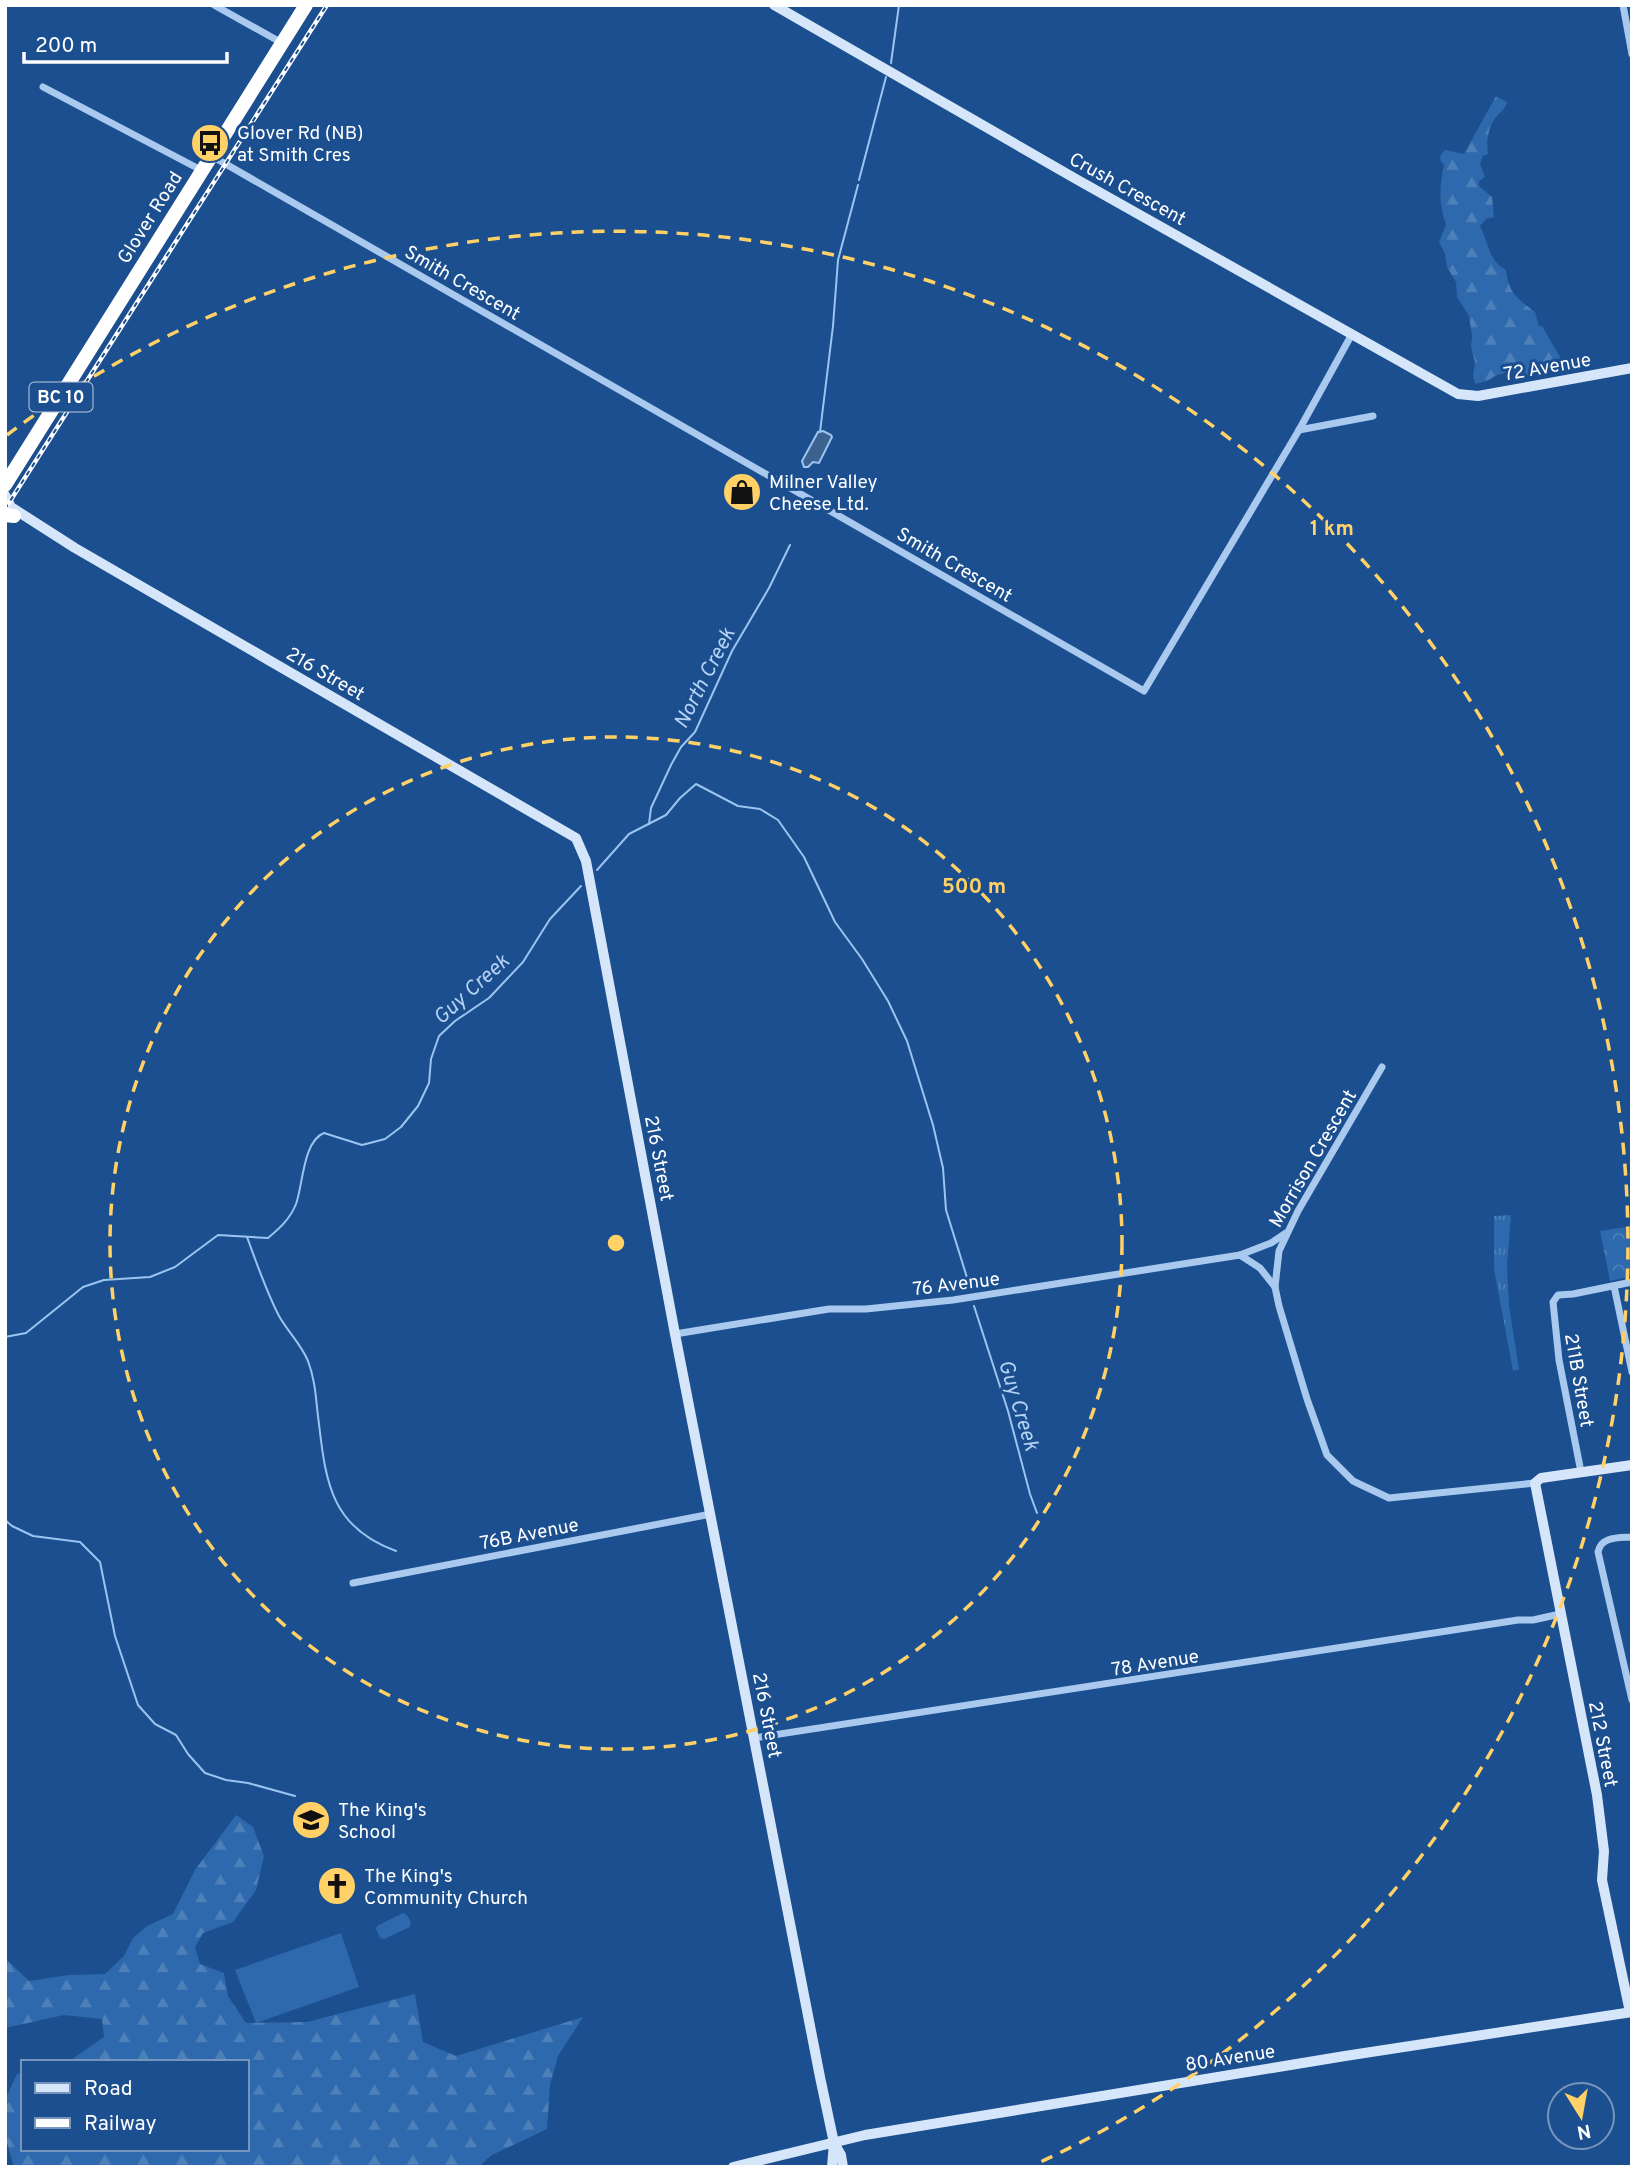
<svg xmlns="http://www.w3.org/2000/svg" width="1637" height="2172" font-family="Overpass,sans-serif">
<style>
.grass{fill:url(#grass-tufts)}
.forest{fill:url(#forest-firs)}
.park{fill:url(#park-crowns)}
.garden{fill:#2e69ad}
.water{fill:#3c6290;stroke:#9cc4f0;stroke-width:2}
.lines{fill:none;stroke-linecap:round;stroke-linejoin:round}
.stream{stroke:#9cc4f0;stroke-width:2}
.street{stroke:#a9c9ee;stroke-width:7}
.secondary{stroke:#d6e6fa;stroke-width:10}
.highway{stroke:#fff;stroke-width:14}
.rail-casing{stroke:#fff;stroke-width:4.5}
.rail{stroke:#1b4f8f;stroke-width:2;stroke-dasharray:5;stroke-linecap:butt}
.ring{fill:none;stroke:#ffd166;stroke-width:3.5;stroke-dasharray:12 9}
.labels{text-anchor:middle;stroke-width:6;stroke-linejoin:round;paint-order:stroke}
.shield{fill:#1b4f8f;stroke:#bbcadd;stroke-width:2}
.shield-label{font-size:18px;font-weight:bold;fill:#fff}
.poi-label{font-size:19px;fill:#fff;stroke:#1b4f8f;text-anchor:start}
.street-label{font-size:19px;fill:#fff;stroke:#1b4f8f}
.water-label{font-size:21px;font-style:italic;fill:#b5d3f5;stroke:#1b4f8f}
.centre{fill:#ffd166;stroke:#1b4f8f;stroke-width:3.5}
.ring-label{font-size:21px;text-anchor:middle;font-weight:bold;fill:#ffd166;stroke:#1b4f8f;stroke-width:6;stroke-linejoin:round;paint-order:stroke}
</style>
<defs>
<pattern id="grass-tufts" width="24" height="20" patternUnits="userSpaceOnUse" patternTransform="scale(1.75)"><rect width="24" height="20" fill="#2e69ad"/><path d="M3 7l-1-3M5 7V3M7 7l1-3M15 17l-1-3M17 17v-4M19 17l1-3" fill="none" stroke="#4d80b9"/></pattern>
<pattern id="forest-firs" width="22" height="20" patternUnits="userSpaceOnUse" patternTransform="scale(1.75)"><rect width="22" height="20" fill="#2e69ad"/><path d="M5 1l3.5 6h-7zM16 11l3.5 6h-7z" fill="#4d80b9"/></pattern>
<pattern id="park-crowns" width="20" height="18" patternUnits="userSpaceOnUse" patternTransform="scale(1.75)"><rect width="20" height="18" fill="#2e69ad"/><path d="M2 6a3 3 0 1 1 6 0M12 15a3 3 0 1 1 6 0" fill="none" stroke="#4d80b9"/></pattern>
</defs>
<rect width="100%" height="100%" fill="#1b4f8f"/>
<path class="grass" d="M1511 1215 1507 1265 1509 1306 1519 1369 1513 1371 1494 1269V1216Z"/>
<g class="forest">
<path d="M1496 96 1507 102C1505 111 1498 113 1494 120 1488 128 1486 144 1488 154L1483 156 1480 164 1485 177 1479 181V186L1492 197 1494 217 1486 219 1480 226C1488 241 1489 262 1506 270 1509 294 1517 298 1535 312L1539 326H1542L1563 362 1537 369 1534 373 1522 377 1520 373 1512 371 1497 375 1487 381 1475 384 1473 376 1475 362 1471 347 1472 336 1469 316 1457 297 1456 282 1447 267 1445 254 1439 242 1446 225C1439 205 1439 187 1444 165L1440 160 1441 154 1445 150 1464 154Z"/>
<path d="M236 1815 253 1827 264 1856 256 1890 233 1922 203 1933 195 1947 200 1964 224 1973 228 1996 246 2023 307 2022 415 1994 423 2042 456 2056 583 2017 558 2056 550 2085 547 2129 490 2156 479 2167H14L5 2136V2100L17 2074 23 2073V2149H247V2062H68L104 2037 102 2019 64 2015 5 2028V1958L29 1981 69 1975 105 1974 124 1956 133 1938 147 1926 173 1914 195 1870Z"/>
</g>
<path class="park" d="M1632 1226V1276L1610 1281 1600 1231Z"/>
<g class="garden">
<path d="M403 1913 407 1915 411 1922 410 1927 384 1939 380 1938 376 1929 377 1926Z"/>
<path d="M341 1933 359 1987 256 2023 235 1970Z"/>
</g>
<path class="water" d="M823 431 831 435 832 437 819 463 813 462 808 467H804L802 461 818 432Z"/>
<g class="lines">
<g class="stream">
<path d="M891 63 899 5"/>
<path d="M859 180 886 77"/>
<path d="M820 432 833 326 838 260 858 185"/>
<path d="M649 824 651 808 671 765 681 747 695 732 732 651 769 588 790 545"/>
<path d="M597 870 629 834 666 815 680 798 696 784 738 806 760 809 778 820 804 857 835 922 862 959 888 1001 907 1041 933 1125 943 1168 946 1210 969 1284"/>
<path d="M247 1237C257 1264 266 1291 279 1316 288 1332 301 1344 308 1361 316 1382 316 1403 319 1424 326 1486 333 1528 396 1551"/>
<path d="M974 1306 1008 1411 1030 1494 1037 1513"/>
<path d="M5 1337 26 1333 83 1287 104 1280 150 1277 175 1267 218 1235 268 1238C280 1228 290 1219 296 1204 303 1185 303 1141 324 1133L362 1145 385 1139 401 1127 418 1106 429 1083 431 1059 439 1036 455 1021 489 998 523 962 550 919 581 886"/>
<path d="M5 1520 12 1526 33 1536 80 1542 100 1562 115 1636 138 1705 155 1724 176 1735 188 1754 205 1773 226 1780 248 1783 295 1796"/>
</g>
<g class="street">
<path d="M214 5 282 43"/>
<path d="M1623 5 1632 54"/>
<path d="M43 87 201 170"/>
<path d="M210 155 1144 691 1299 430 1352 334"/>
<path d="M1299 430 1373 416"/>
<path d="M1382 1067 1298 1211 1279 1251 1275 1287 1279 1306 1307 1399 1327 1455 1353 1481 1389 1498 1535 1483"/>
<path d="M1240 1255 1260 1268 1275 1287"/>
<path d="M1614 1286 1632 1372"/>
<path d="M675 1334 829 1309H866L953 1300 1240 1255 1271 1243 1286 1233"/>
<path d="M1581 1472 1559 1360 1553 1302 1558 1295 1573 1294 1632 1282"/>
<path d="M1632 1537C1619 1538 1601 1536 1598 1552L1632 1700"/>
<path d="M353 1583 711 1514"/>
<path d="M754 1738 1518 1620H1533L1560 1614"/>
</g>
<g class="secondary">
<path d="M774 5 1076 179 1458 394 1478 396 1632 368"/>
<path d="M5 495 11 507 75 548 576 838 586 861 675 1334 820 2077 834 2143 841 2155 843 2167"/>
<path d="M1630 2012 1602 1880 1604 1851 1597 1795 1535 1483 1541 1478 1632 1465"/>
<path d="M733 2167 865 2135 1345 2056 1632 2012"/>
<path d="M832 2167 834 2143"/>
</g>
<g class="highway">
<path d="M5 485 306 5"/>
<path d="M5 515 14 516"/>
</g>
<defs>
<path id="rail" d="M5 509 327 5"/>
</defs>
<use href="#rail" class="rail-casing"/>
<use href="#rail" class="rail"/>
</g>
<g class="ring">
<circle cx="616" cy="1243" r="506"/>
<path d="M7 435A1012 1012 0 1 1 1036 2164"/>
</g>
<defs>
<symbol id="bus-disc" viewBox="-11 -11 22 22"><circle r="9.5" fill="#ffd166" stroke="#1b4f8f"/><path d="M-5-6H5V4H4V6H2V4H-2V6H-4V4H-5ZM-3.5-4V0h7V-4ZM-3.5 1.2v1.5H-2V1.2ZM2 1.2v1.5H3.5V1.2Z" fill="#111"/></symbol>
<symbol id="shop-disc" viewBox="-11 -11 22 22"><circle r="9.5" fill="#ffd166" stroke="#1b4f8f"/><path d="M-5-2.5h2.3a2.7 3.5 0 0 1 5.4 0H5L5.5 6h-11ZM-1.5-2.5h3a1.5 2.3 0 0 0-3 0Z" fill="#111"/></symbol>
<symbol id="school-disc" viewBox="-11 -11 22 22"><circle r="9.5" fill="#ffd166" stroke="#1b4f8f"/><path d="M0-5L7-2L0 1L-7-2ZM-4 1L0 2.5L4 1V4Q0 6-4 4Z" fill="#111"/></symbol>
<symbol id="church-disc" viewBox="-11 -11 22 22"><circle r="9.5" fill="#ffd166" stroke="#1b4f8f"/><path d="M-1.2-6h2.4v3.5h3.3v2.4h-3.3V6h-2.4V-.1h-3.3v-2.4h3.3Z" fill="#111"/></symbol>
</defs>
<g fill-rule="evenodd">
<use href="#bus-disc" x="188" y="121" width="44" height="44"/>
<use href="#shop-disc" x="720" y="470" width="44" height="44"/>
<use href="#school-disc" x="289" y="1798" width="44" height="44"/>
<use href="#church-disc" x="315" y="1864" width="44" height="44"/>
</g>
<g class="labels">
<rect class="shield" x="29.5" y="382.5" width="63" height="29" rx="5"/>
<g class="shield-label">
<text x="61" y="403">BC 10</text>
</g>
<g class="poi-label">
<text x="237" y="139">Glover Rd (NB)<tspan x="237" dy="22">at Smith Cres</tspan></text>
<text x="769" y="488">Milner Valley<tspan x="769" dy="22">Cheese Ltd.</tspan></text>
<text x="338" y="1816">The King's<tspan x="338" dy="22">School</tspan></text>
<text x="364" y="1882">The King's<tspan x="364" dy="22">Community Church</tspan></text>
</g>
<g class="street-label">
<text transform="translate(1128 188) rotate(29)" y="7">Crush Crescent</text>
<text transform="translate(149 217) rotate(-58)" y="7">Glover Road</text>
<text transform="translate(463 282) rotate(30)" y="7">Smith Crescent</text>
<text transform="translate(1547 366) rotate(-10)" y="7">72 Avenue</text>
<text transform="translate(955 564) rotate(30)" y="7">Smith Crescent</text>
<text transform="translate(326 673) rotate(30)" y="7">216 Street</text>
<text transform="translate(660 1158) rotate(79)" y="7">216 Street</text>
<text transform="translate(1312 1158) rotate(-60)" y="7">Morrison Crescent</text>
<text transform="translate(956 1283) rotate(-7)" y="7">76 Avenue</text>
<text transform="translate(1580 1380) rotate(80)" y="7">211B Street</text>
<text transform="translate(529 1533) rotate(-11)" y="7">76B Avenue</text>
<text transform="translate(1155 1662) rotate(-9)" y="7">78 Avenue</text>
<text transform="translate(768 1715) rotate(79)" y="7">216 Street</text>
<text transform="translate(1604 1744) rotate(79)" y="7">212 Street</text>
<text transform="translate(1230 2057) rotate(-9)" y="7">80 Avenue</text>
</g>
<g class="water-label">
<text transform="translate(704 678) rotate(-63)" y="7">North Creek</text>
<text transform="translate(471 989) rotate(-42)" y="7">Guy Creek</text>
<text transform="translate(1019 1405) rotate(73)" y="7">Guy Creek</text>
</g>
</g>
<circle cx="616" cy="1243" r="10" class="centre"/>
<g class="ring-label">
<text x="1332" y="535">1 km</text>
<text x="974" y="893">500 m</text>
</g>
<rect width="1637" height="2172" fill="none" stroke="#ffffff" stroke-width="14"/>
<rect x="21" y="2060" width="228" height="91" fill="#1b4f8f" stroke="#7695bc" stroke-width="2"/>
<rect x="35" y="2083" width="35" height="10" fill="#d6e6fa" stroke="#7695bc" stroke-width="2"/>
<text x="84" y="2095" font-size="21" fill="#ffffff">Road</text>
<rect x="35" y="2118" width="35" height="10" fill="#ffffff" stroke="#7695bc" stroke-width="2"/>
<text x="84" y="2130" font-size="21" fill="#ffffff">Railway</text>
<g transform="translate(1581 2116) rotate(169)"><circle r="33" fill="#1b4f8f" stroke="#7695bc" stroke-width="2"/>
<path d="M0-5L12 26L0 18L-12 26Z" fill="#ffd166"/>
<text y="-10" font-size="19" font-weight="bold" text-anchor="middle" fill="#ffffff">N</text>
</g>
<path d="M24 52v10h203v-10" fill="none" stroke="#ffffff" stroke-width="3.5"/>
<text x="35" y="52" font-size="21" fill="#ffffff" stroke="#1b4f8f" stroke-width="5" paint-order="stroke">200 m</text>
</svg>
